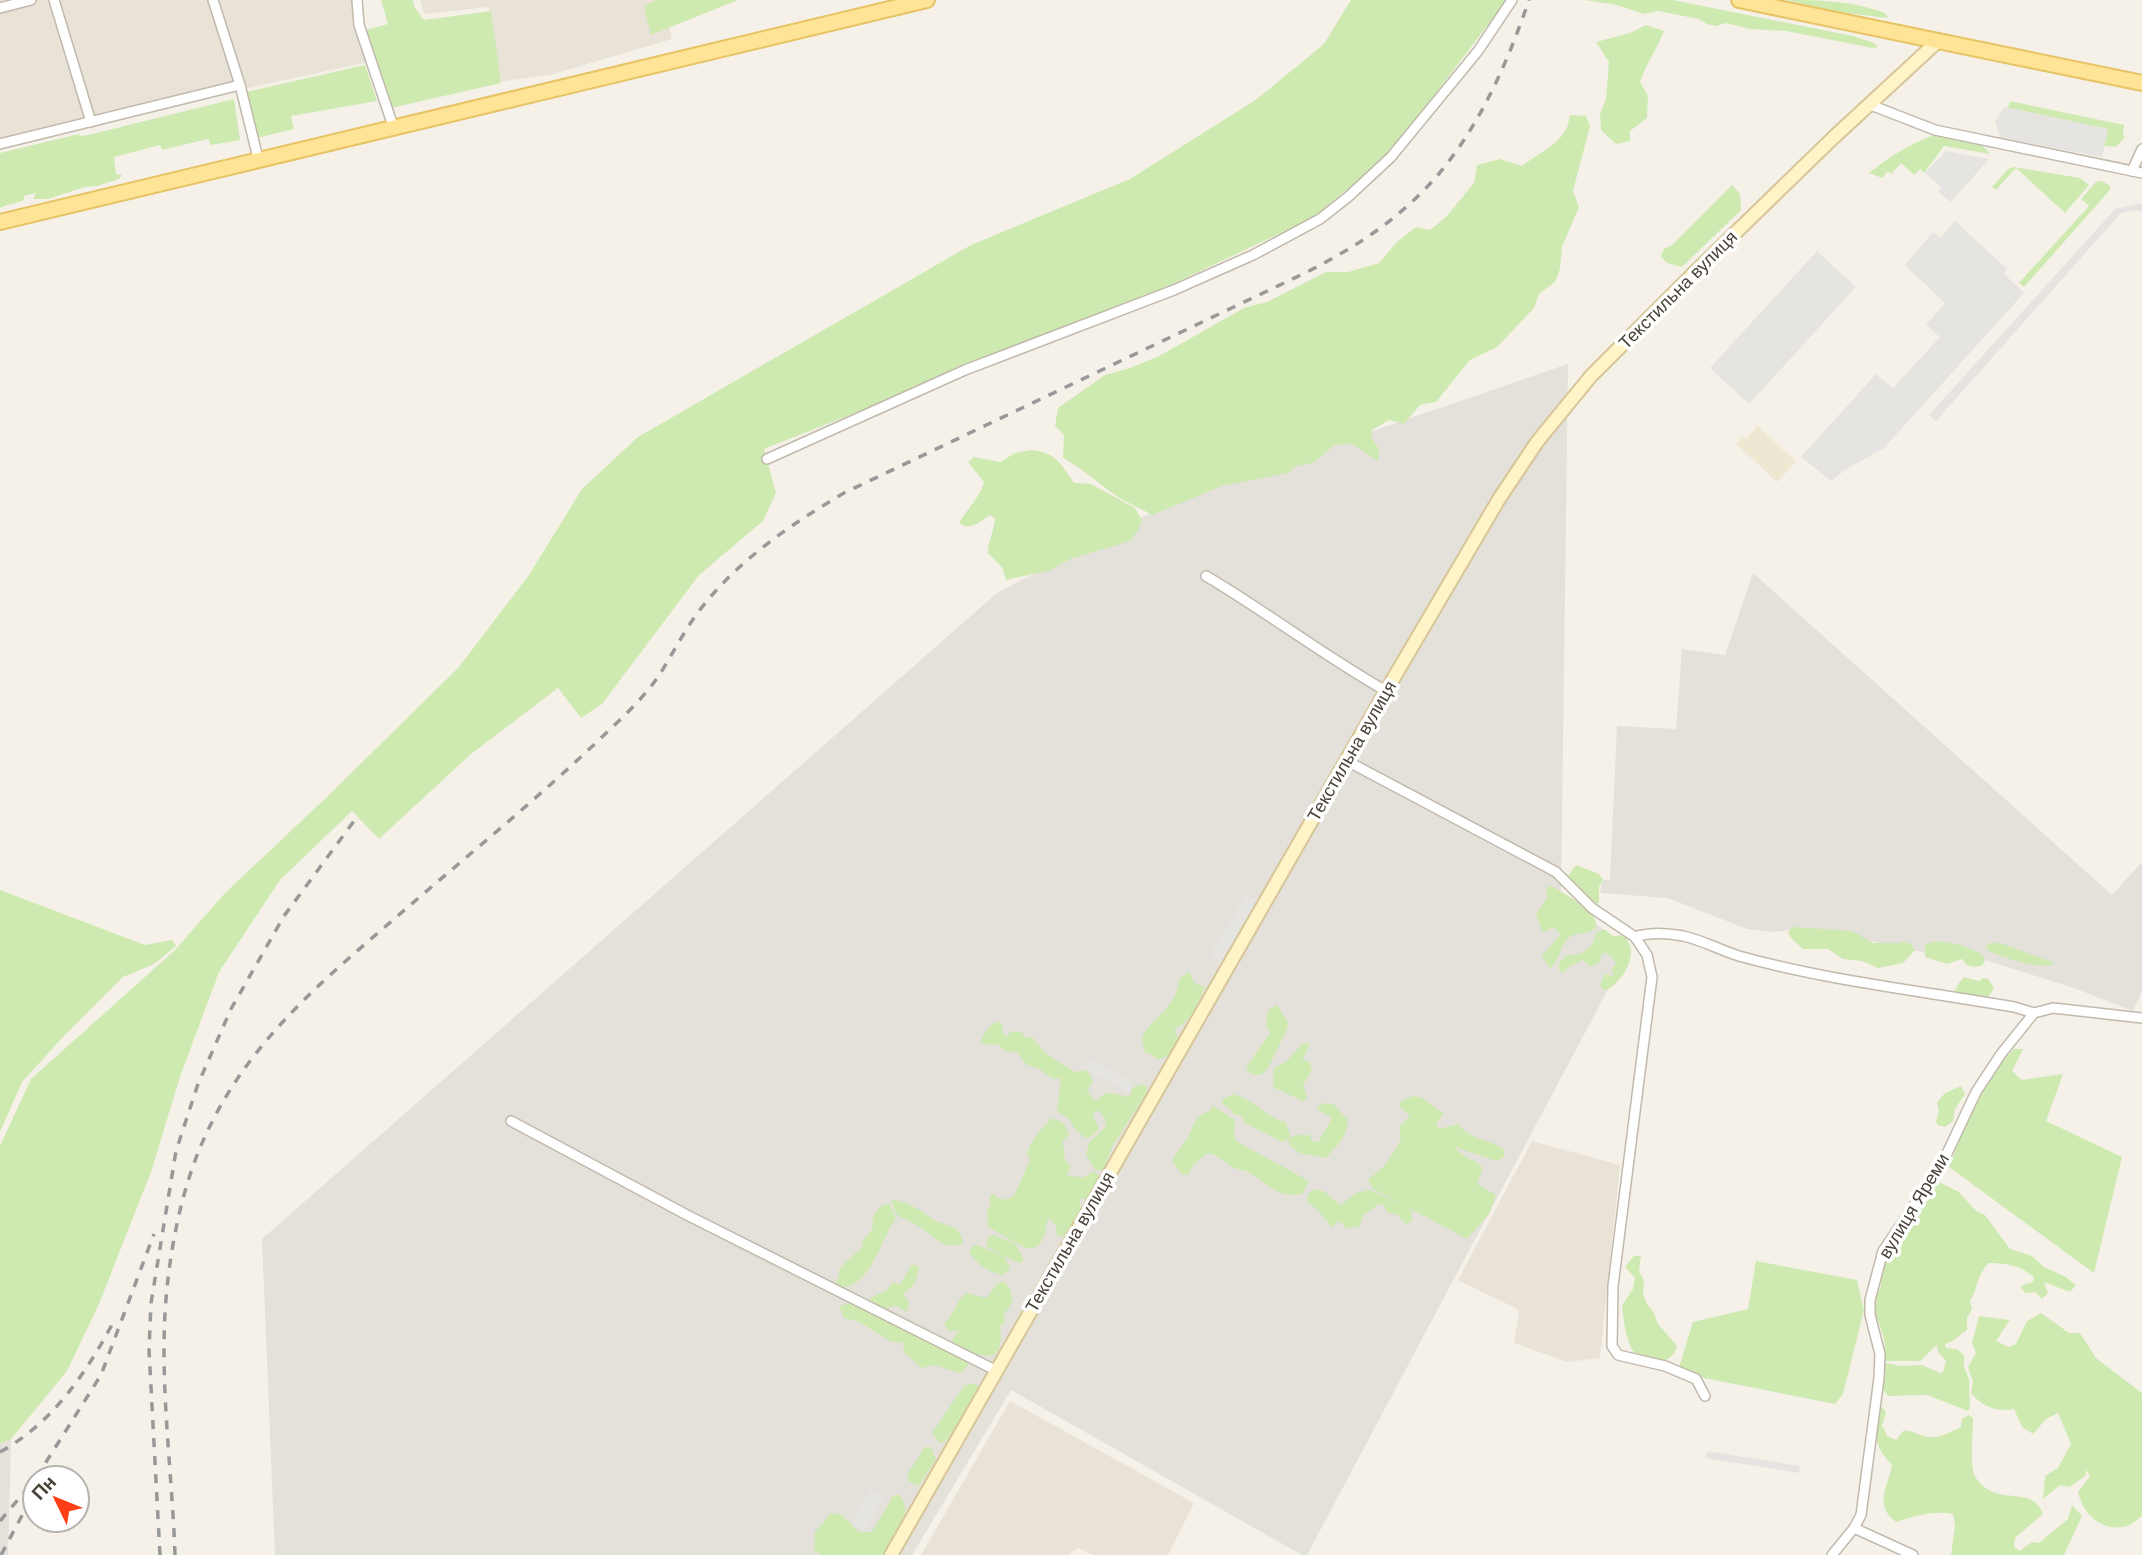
<svg xmlns="http://www.w3.org/2000/svg" width="2142" height="1555" font-family="Arial,sans-serif">
<style>
.residential{fill:#e9e3d7}
.industrial{fill:#e4e0da}
.education{fill:#eee7d2}
.green{fill:#ceeab1}
.parking{fill:#e6e4e0}
.lines{fill:none;stroke-linecap:round;stroke-linejoin:round}
.street-casing{stroke:#c1b9ab;stroke-width:12}
.secondary-casing{stroke:#d6c698;stroke-width:16}
.primary-casing{stroke:#e7c364;stroke-width:18}
.street{stroke:#fff;stroke-width:9}
.secondary{stroke:#fff3c8;stroke-width:12}
.primary{stroke:#ffe497;stroke-width:14}
.rail{stroke:#989898;stroke-width:3.5;stroke-dasharray:9 9;stroke-linecap:butt}
.labels{text-anchor:middle;stroke-width:7;stroke-linejoin:round;paint-order:stroke}
.street-label{font-size:18px;fill:#494237;stroke:#fff}
</style>
<rect width="100%" height="100%" fill="#f5f1e9"/>
<g class="residential">
<path d="M0 0H354L368 62 184 102 0 148Z"/>
<path d="M420 0H663L672 39 550 75 497 82 489 7 424 14Z"/>
<path d="M1532 1141 1620 1165 1600 1358 1567 1362 1514 1343 1519 1310 1458 1280Z"/>
<path d="M1010 1401 1194 1503 1168 1555H1093L1078 1548 1068 1555H921Z"/>
</g>
<g class="industrial">
<path d="M1568 364 1561 896 1629 950 1307 1555H1302L1011 1390 912 1555H275L262 1239 997 593 1183 496Z"/>
<path d="M1753 573 2112 895 2142 862V991L2133 1011 2074 988 1963 953 1950 958 1823 931 1795 929 1774 932 1747 929 1668 898 1600 893 1603 880H1610L1617 726 1676 729 1682 649 1725 655Z"/>
<path d="M11 1439 8 1555H0V1444Z"/>
</g>
<path class="education" d="M1758 426 1796 462 1777 482 1736 444 1743 436 1746 439Z"/>
<g class="green">
<path d="M381 0H413L414 6 424 20 491 11 501 83 391 108 366 30 388 24Z"/>
<path d="M657 0H738L651 35 644 6Z"/>
<path d="M1351 0H1507L1389 154 1313 218 1132 303 764 449 776 493 763 521 699 575 602 704 581 718 558 688 471 754 379 839 352 811 280 880 219 972 180 1077 151 1172 99 1304 67 1371 11 1439 0 1444V1146L31 1079 175 950 225 893 330 794 459 667 529 575 582 489 638 437 971 245 1130 179 1257 99 1324 44Z"/>
<path d="M1585 0H1673L1853 36 1874 43 1878 47 1873 48 1786 31 1750 29 1726 23 1716 26 1707 24 1699 19 1658 11 1644 14 1617 5Z"/>
<path d="M1786 0C1820 0 1853 1 1885 13L1888 18 1837 12Z"/>
<path d="M1646 25 1664 31C1657 49 1646 64 1640 82L1648 96 1647 118 1630 131V141L1616 144 1601 130 1600 114 1606 99 1609 62 1596 42 1630 33Z"/>
<path d="M365 65 377 101 291 116 294 129 257 138 246 92Z"/>
<path d="M234 99 240 140 211 145 208 139 162 150 160 145 114 157 116 174 122 175 119 179 97 186 85 187 48 199H33L36 193 24 196V200C16 204 9 203 0 208V153L79 134 80 136 88 135Z"/>
<path d="M2010 101 2124 125 2123 135 2125 137 2116 147 2104 146 2108 129 2008 108Z"/>
<path d="M1570 115 1586 116 1590 126 1573 191 1579 207 1562 247 1560 269 1555 282 1539 294 1534 308 1497 347 1470 360 1436 402 1420 405 1404 424 1389 420 1372 430 1371 437 1379 449 1378 461 1352 444 1335 445 1313 463 1296 466 1288 473 1222 486 1152 515C1141 508 1128 504 1118 497 1099 484 1083 469 1063 458L1064 435 1055 426 1058 408 1105 375 1130 368 1159 356 1244 308 1267 302 1326 272H1348L1379 263 1397 242 1416 227 1430 230 1446 217 1474 183 1477 165 1500 159 1522 166C1542 150 1567 143 1570 115Z"/>
<path d="M1934 135 1981 144 1990 154 1944 146 1924 173 1920 169 1914 175 1901 163 1891 174 1888 171 1882 178 1869 173C1889 157 1910 144 1934 135Z"/>
<path d="M2014 167 2080 178 2089 185 2065 213 2016 168 1996 190 1992 187 2008 169Z"/>
<path d="M2102 181 2110 186V190L2024 287 2019 283 2089 206 2081 199 2096 182Z"/>
<path d="M1732 185 1740 194 1741 210 1682 267 1667 263 1661 256 1664 249 1672 245Z"/>
<path d="M1030 450C1056 452 1060 463 1074 483L1091 484 1135 508 1142 520 1138 530 1130 541 1070 559 1051 570 1006 580 1002 567 988 553C988 540 994 532 995 519L990 515 977 524 966 527 959 523C967 509 980 497 984 482L968 462 974 457 1000 462 1015 453Z"/>
<path d="M1576 865 1599 874 1603 880 1599 887V902L1597 904 1580 895 1568 876Z"/>
<path d="M1549 886 1554 887C1569 898 1594 907 1597 927 1589 935 1580 932 1571 936 1562 941 1559 961 1550 969L1542 956 1560 935 1554 927 1545 932 1542 931 1536 914 1548 897 1546 890Z"/>
<path d="M0 890 145 945 172 940 176 946 154 964 123 977 63 1037 22 1082 0 1132Z"/>
<path d="M1793 927 1852 931 1873 943H1901L1902 941 1911 944 1915 950 1903 963 1878 968 1862 961 1843 959 1828 949H1803L1791 938 1788 932Z"/>
<path d="M1604 929 1613 936 1625 935C1627 940 1631 946 1631 951 1632 967 1617 986 1604 991L1600 985 1605 974 1612 976 1614 974 1611 970 1616 963 1608 953 1602 954 1599 963 1590 967 1583 960 1570 966 1563 973 1559 971V962L1567 955C1582 956 1594 948 1596 933Z"/>
<path d="M1936 941 1961 945 1982 954 1985 961 1982 966C1972 967 1967 968 1962 959L1947 964 1925 957V944Z"/>
<path d="M1989 943H2000L2055 963C2043 971 2003 958 1989 951L1986 947Z"/>
<path d="M1188 972 1190 973 1194 983 1205 987C1197 1004 1192 1020 1175 1029V1033L1179 1038 1167 1056 1158 1060 1150 1054 1145 1053 1142 1037C1154 1015 1177 1008 1179 979Z"/>
<path d="M1964 977 1979 981 1983 978 1988 979 1994 988C1987 1005 1971 1000 1956 996L1954 992 1959 983Z"/>
<path d="M1277 1005 1288 1023 1287 1029 1268 1068 1261 1075 1251 1074 1246 1067 1270 1033 1266 1025 1268 1010Z"/>
<path d="M997 1022 1002 1023 1003 1034 1006 1036 1013 1031 1021 1032 1025 1037 1033 1038C1046 1057 1056 1060 1075 1072L1087 1070 1093 1081 1087 1091 1096 1102C1107 1088 1113 1094 1127 1097L1131 1094 1132 1088 1142 1084 1147 1086 1146 1094 1112 1147 1103 1170H1095L1086 1154 1089 1143 1106 1126V1120L1099 1111H1095L1093 1115 1099 1129 1091 1137 1086 1138 1075 1129 1069 1119 1057 1111 1061 1078 1053 1079 1040 1069 1026 1064 1017 1052 1005 1051 997 1044 988 1045 981 1042C982 1035 990 1024 997 1022Z"/>
<path d="M1303 1043H1309V1047L1302 1060 1309 1061 1312 1070 1303 1085 1307 1098 1303 1101 1273 1087 1274 1068 1286 1062Z"/>
<path d="M2014 1049H2023L2012 1071 2022 1080 2063 1074 2046 1121 2122 1157 2094 1273 1949 1167 1969 1115 1987 1078Z"/>
<path d="M1961 1086 1965 1094 1955 1109 1953 1121 1945 1127 1938 1125 1936 1121 1939 1112 1937 1102 1945 1093Z"/>
<path d="M1233 1094C1253 1099 1266 1117 1285 1122L1290 1134 1289 1138 1297 1135H1309L1313 1142H1318L1331 1120V1117L1316 1109 1324 1103 1333 1104 1348 1120C1346 1138 1338 1146 1325 1158L1300 1153 1290 1146 1288 1139 1283 1142 1278 1140 1245 1123 1241 1116 1233 1114 1231 1109 1222 1104 1223 1099Z"/>
<path d="M1413 1096 1422 1098 1444 1114 1436 1124 1439 1129 1458 1124C1471 1140 1488 1139 1504 1149V1157L1497 1161 1455 1147C1465 1160 1475 1158 1483 1168L1477 1184 1496 1195 1489 1214 1467 1239 1409 1208 1412 1212V1220L1406 1225 1398 1215 1387 1212 1384 1205 1379 1204 1364 1215 1359 1227 1346 1228 1339 1221 1331 1227 1318 1210 1307 1202 1308 1194 1315 1189 1323 1191 1341 1205 1356 1193 1370 1190 1404 1205 1373 1189 1368 1180 1385 1165 1397 1147 1401 1138 1399 1127 1410 1116 1399 1106 1401 1101Z"/>
<path d="M1213 1106 1235 1120 1234 1134 1236 1141 1309 1181 1302 1194C1273 1199 1270 1183 1248 1172 1243 1169 1237 1170 1232 1167 1223 1161 1219 1156 1208 1153 1198 1161 1195 1161 1189 1174L1183 1175 1172 1162C1177 1150 1183 1146 1188 1137 1194 1126 1195 1115 1209 1112Z"/>
<path d="M1052 1118 1062 1122 1069 1134 1062 1142 1065 1152 1064 1158 1071 1166 1067 1175 1083 1178 1093 1171 1100 1176 1097 1181 1099 1187 1089 1198 1080 1199V1216L1064 1236H1057L1056 1226 1048 1217 1045 1233 1040 1244 1035 1248H1025L988 1227 987 1211 991 1205 989 1201 992 1193 998 1198 1006 1200 1014 1196 1030 1160 1027 1153C1032 1138 1041 1129 1052 1118Z"/>
<path d="M1937 1181 1959 1192 1976 1211 1985 1215 2010 1249 2032 1256 2044 1267 2064 1276 2076 1285 2070 1292 2044 1282 2048 1293 2042 1299 2035 1292 2025 1293 2020 1286 2033 1282 2034 1278C2023 1266 2005 1263 1989 1263 1976 1276 1979 1286 1970 1301L1972 1309 1967 1318V1330L1951 1342 1945 1344 1946 1348 1957 1349 1964 1355V1367L1969 1379 1970 1408 1968 1411 1927 1395 1888 1396 1880 1385V1370L1887 1363 1900 1366 1922 1365 1940 1373 1943 1372 1946 1361 1938 1352 1937 1345 1920 1361H1885C1887 1342 1881 1324 1871 1309L1881 1286 1882 1267 1887 1242 1903 1230 1923 1184Z"/>
<path d="M891 1200C910 1200 923 1214 938 1222 943 1224 950 1225 955 1228 960 1232 962 1237 963 1243 944 1251 937 1239 923 1229 915 1223 906 1220 897 1215Z"/>
<path d="M884 1204H890L896 1219C881 1237 871 1290 839 1287L836 1281 839 1277V1269L862 1247V1242L873 1228C871 1217 875 1211 884 1204Z"/>
<path d="M993 1235 1015 1243 1024 1260 1020 1263 1004 1256 1010 1267 1004 1275C987 1272 980 1266 969 1252L972 1247 977 1245 1003 1256 986 1246 988 1238Z"/>
<path d="M1634 1256H1641L1639 1271 1644 1281 1643 1294 1647 1304 1654 1313 1658 1324 1677 1346C1672 1362 1660 1365 1647 1357L1639 1359C1626 1345 1624 1323 1622 1305L1633 1289 1635 1278 1625 1267Z"/>
<path d="M1756 1261 1857 1280 1864 1310 1843 1394 1835 1404 1704 1378 1679 1367 1693 1322 1748 1309Z"/>
<path d="M912 1264 919 1267 915 1284 903 1294 909 1302 907 1312 894 1305 885 1310 871 1303 870 1298 887 1290 892 1283 900 1284Z"/>
<path d="M999 1282H1005L1010 1289 1013 1300 1004 1315V1323L1000 1327C1007 1371 974 1355 952 1341L958 1330 948 1331 944 1324C954 1315 956 1300 967 1293L986 1298Z"/>
<path d="M852 1303 880 1311 892 1325 908 1326 971 1362 960 1373 934 1365 921 1368 904 1352 903 1343 892 1342 859 1322 844 1318 839 1306Z"/>
<path d="M2041 1313 2069 1333H2080L2096 1358 2142 1393V1516C2136 1520 2131 1526 2123 1527 2100 1531 2082 1512 2078 1492L2090 1476 2087 1470 2085 1476 2070 1487 2060 1485 2043 1499 2045 1476 2058 1468 2071 1444 2058 1413 2046 1419 2033 1434 2022 1427 2014 1409C1998 1413 1981 1406 1971 1393L1973 1382 1968 1367 1976 1353 1972 1343 1979 1316 2010 1320 1996 1341 2009 1347 2016 1344 2027 1321Z"/>
<path d="M973 1383 978 1386V1391L947 1440 940 1443 932 1433 964 1386Z"/>
<path d="M1882 1406 1886 1413 1882 1425 1887 1436 1896 1440 1903 1431C1911 1430 1914 1433 1921 1435 1937 1441 1947 1433 1961 1427L1962 1419 1969 1415 1973 1418C1973 1431 1969 1469 1976 1478 1997 1509 2032 1483 2043 1514L2015 1538 2014 1546 2019 1551 2032 1542 2039 1543 2068 1519 2072 1505 2082 1516 2064 1555H1951L1955 1526 1953 1514C1935 1510 1914 1516 1896 1522 1873 1504 1888 1488 1892 1465 1873 1447 1872 1430 1882 1406Z"/>
<path d="M925 1447H931L936 1460 918 1486 909 1481 907 1475Z"/>
<path d="M898 1494C917 1510 893 1538 884 1555H821L814 1550 815 1532 831 1513 842 1515 859 1532H872L893 1496Z"/>
</g>
<g class="parking">
<path d="M2005 107 2108 129 2102 157 2001 138 1995 122Z"/>
<path d="M1946 151 1989 159 1951 202 1938 191 1941 187 1925 173Z"/>
<path d="M2142 203V213L2138 210 2121 213 1936 421 1929 415 2115 209Z"/>
<path d="M1955 221 2007 269 2004 274 2024 293 1884 448 1845 470 1831 481 1801 457 1876 374 1893 388 1940 337 1926 325 1945 303 1905 265 1933 232 1940 238Z"/>
<path d="M1817 251 1856 287 1749 404 1710 368Z"/>
<path d="M1246 895 1257 900 1221 961 1210 955Z"/>
<path d="M1089 1058 1135 1084 1129 1094 1083 1067Z"/>
<path d="M1707 1451 1800 1466 1799 1473 1705 1458Z"/>
<path d="M870 1488 885 1496 865 1532 850 1524Z"/>
</g>
<g class="lines">
<defs>
<g id="street">
<path d="M54 0 91 122"/>
<path d="M213 0 240 85 258 158"/>
<path d="M357 0 359 25 393 126"/>
<path d="M0 8 31 0"/>
<path d="M1868 104 1935 130 2142 173"/>
<path d="M0 144 240 85"/>
<path d="M2132 171 2142 149"/>
<path d="M767 459 965 370 1174 290 1253 255 1320 219 1348 197 1391 157 1478 51 1512 0"/>
<path d="M1206 576C1267 612 1324 656 1386 691"/>
<path d="M1347 761 1556 872 1592 908 1635 937 1647 955 1652 977 1613 1286 1612 1346 1618 1355 1665 1366 1696 1379 1705 1396"/>
<path d="M1635 937C1650 932 1667 933 1683 936 1702 940 1720 950 1739 956 1829 981 1923 991 2014 1007L2034 1013"/>
<path d="M511 1121 687 1215 997 1371"/>
<path d="M1832 1555 1854 1528"/>
<path d="M1913 1555 1854 1528 1861 1515 1879 1378 1880 1354 1870 1315V1300L1883 1251 1942 1164 1976 1092 2001 1054 2034 1013 2053 1008 2142 1018"/>
</g>
<path id="secondary" d="M891 1555 1386 691 1499 499 1537 442 1591 376 1692 275 1833 138 1938 41"/>
<g id="primary">
<path d="M1739 0 2142 83"/>
<path d="M0 222 927 0"/>
</g>
</defs>
<use href="#street" class="street-casing"/>
<use href="#secondary" class="secondary-casing"/>
<use href="#primary" class="primary-casing"/>
<use href="#street" class="street"/>
<use href="#secondary" class="secondary"/>
<use href="#primary" class="primary"/>
<g class="rail">
<path d="M0 1452C53 1423 87 1372 115 1319"/>
<path d="M36 1478 101 1375 154 1234"/>
<path d="M0 1521 32 1483"/>
<path d="M1 1555 35 1491"/>
<path d="M160 1555 149 1350 151 1303 176 1151 198 1084 231 1009 284 916 354 821"/>
<path d="M175 1555C172 1465 157 1369 168 1279 174 1227 187 1171 211 1124 253 1039 323 980 393 920 462 860 534 802 601 738 622 718 644 698 660 674 673 653 684 631 699 611 738 560 790 525 844 493L1307 272C1342 254 1376 234 1405 208 1467 155 1503 76 1529 0"/>
</g>
</g>
<g class="labels">
<g class="street-label">
<text transform="translate(1678 290) rotate(-45)" y="6">Текстильна вулиця</text>
<text transform="translate(1352 751) rotate(-60)" y="6">Текстильна вулиця</text>
<text transform="translate(1914 1206) rotate(-59)" y="6">вулиця Яреми</text>
<text transform="translate(1070 1242) rotate(-60)" y="6">Текстильна вулиця</text>
</g>
</g>
<g transform="translate(56 1499) rotate(313)"><circle r="33" fill="#ffffff" stroke="#b6b3af" stroke-width="2"/>
<path d="M0-5L12 26L0 18L-12 26Z" fill="#ff3f16"/>
<text y="-10" font-size="19" font-weight="bold" text-anchor="middle" fill="#494237">Пн</text>
</g>
</svg>
